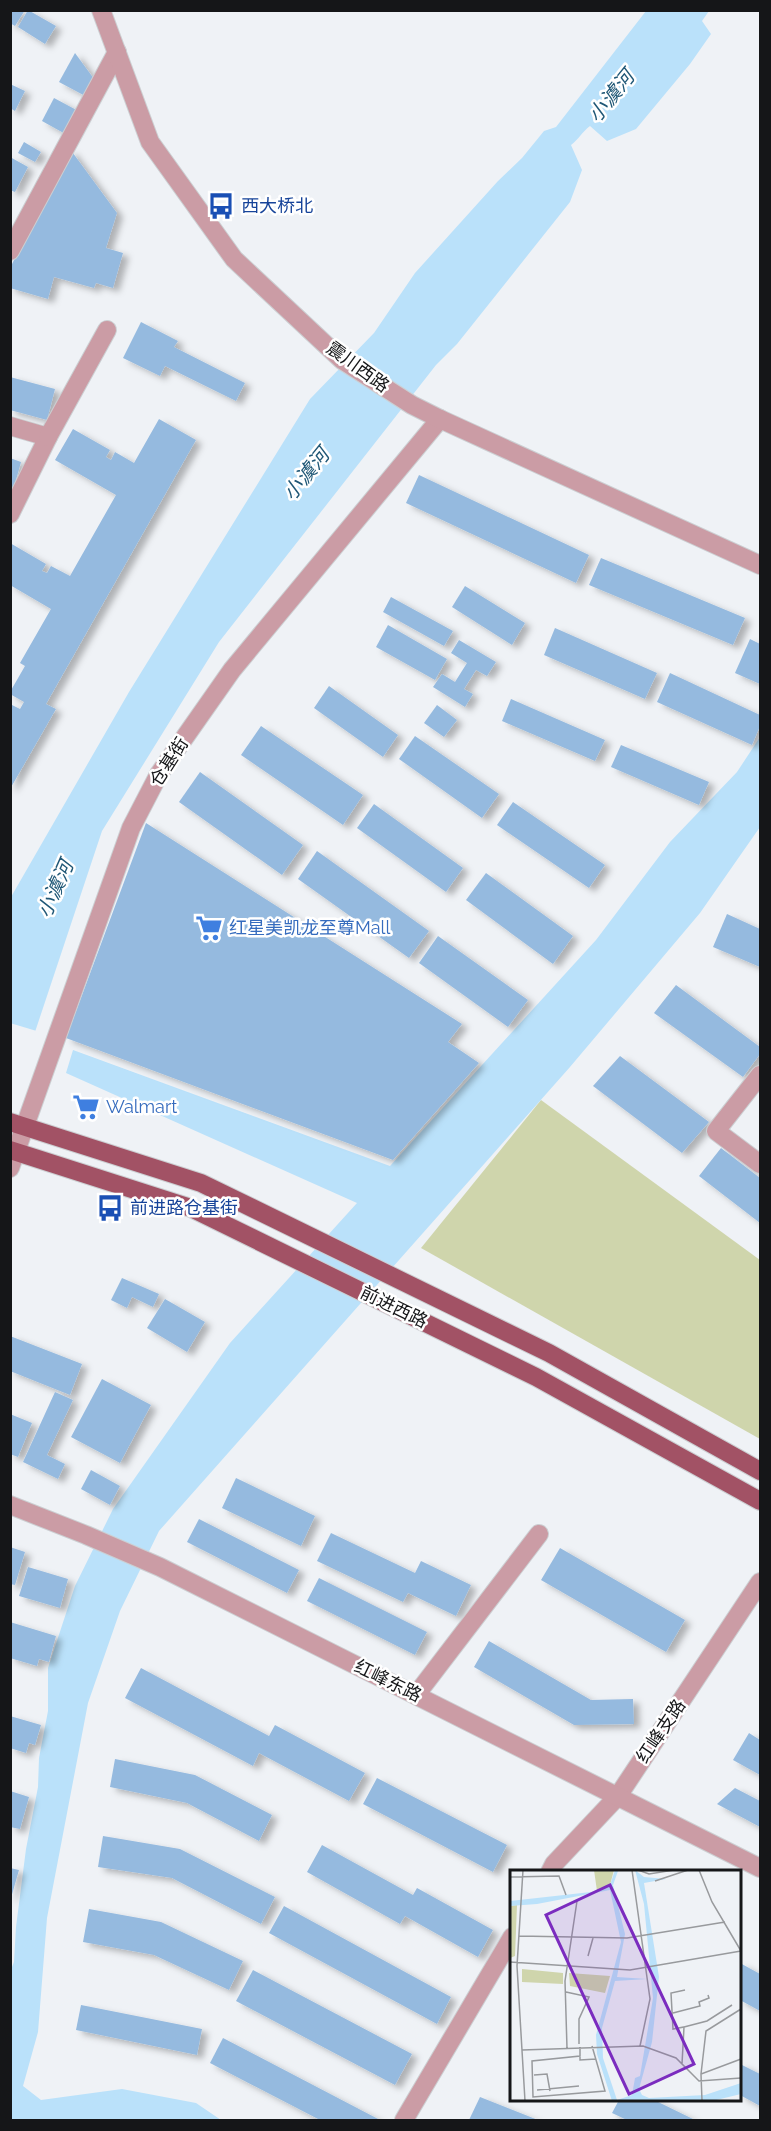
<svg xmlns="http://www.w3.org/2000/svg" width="771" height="2131" font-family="Raleway,'Noto Sans SC',sans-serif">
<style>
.green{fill:#cfd5ac}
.water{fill:#bae1fa}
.pier{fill:#eff2f6}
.building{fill:#95badf;filter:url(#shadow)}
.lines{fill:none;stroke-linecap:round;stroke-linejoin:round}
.minor-casing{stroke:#cccfd2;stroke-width:20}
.tertiary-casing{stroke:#cccfd2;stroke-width:20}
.primary-casing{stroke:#cccfd2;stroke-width:20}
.minor{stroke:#cb9ca5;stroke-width:18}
.tertiary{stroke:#cb9ca5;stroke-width:18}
.primary{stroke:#a25265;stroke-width:18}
.labels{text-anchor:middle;stroke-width:5;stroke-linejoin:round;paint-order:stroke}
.transit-label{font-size:18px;fill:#164399;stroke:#fff;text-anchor:start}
.street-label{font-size:18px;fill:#151618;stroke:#fff}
.shop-label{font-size:18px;fill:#366cbe;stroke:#fff;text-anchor:start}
.water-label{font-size:20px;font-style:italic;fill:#1f5776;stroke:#fff}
.inset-road{fill:none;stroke:#989a9d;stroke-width:1.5}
.view{fill:#7b2cbf;fill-opacity:0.15;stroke:#7b2cbf;stroke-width:3}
.inset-edge{fill:none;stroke:#151618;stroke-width:3}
</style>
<defs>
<filter id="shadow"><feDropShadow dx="6" dy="4" stdDeviation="3" flood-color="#0004"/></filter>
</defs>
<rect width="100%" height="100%" fill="#eff2f6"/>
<path class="green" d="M541 1100 760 1260V1439L421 1248Z"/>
<g class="water">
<path d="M646 11H709L702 21 711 34 690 64 636 129 607 141 590 126C582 132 579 139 571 145L582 170 570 202 457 344 436 365 219 642 102 831 11 1104V897L129 692 310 399 374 333 415 273 498 181 522 158 544 131 556 127Z"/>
<path d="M760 737V827L700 913 570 1067 159 1531 120 1611 88 1703 47 1918 38 2032 23 2086 41 2100 122 2089 196 2103 221 2120H11L10 1972 14 1962 16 1927 26 1849 38 1787 39 1758 48 1711V1668L75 1586 113 1509 230 1343 357 1203 66 1073 73 1050 390 1166 596 940 670 842 737 772Z"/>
</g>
<path class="pier" d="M10 1023 40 1032 13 1105 10 1107Z"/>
<g class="building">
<path d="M10 10H25L15 26 10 23Z"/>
<path d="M28 10 56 26 45 44 18 27Z"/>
<path d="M75 53 97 83 89 98 59 82Z"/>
<path d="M10 84 25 91 15 111 10 108Z"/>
<path d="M54 98 82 113 69 136 42 121Z"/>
<path d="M24 142 41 152 35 162 18 153Z"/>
<path d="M70 149 117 213 106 248 123 253 113 288 96 283 94 288 54 277 48 299 10 288V268Z"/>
<path d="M10 157 28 167 15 192 10 190Z"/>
<path d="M141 322 178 341 174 347 245 383 236 401 165 366 160 376 123 358Z"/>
<path d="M10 377 55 389 47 420 10 410Z"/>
<path d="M159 419 196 440 46 704 56 709 10 789V704L20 709 24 702 10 694V692L25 666 20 663 51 609 10 585V543L46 564 42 571 47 573 51 566 70 576 116 495 55 460 73 429 110 450 106 457 111 460 115 452 134 463Z"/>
<path d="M10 458 21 462 13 491 10 490Z"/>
<path d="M419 475 589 555 576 583 406 503Z"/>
<path d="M601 558 745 618 733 645 589 585Z"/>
<path d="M465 586 525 623 512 645 452 607Z"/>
<path d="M391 597 453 631 444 646 383 612Z"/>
<path d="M388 625 447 659 435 680 376 647Z"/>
<path d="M555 628 657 673 645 699 544 655Z"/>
<path d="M750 639 760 644V684L735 673Z"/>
<path d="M459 640 496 662 487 676 476 670 464 689 473 694 465 707 433 687 442 674 455 682 467 663 451 653Z"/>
<path d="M670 673 760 715V726L752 745 657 702Z"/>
<path d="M329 686 398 735 383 757 314 708Z"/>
<path d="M511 699 605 740 595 761 502 721Z"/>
<path d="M437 705 457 720 444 737 424 723Z"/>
<path d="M261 726 363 795 343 825 241 755Z"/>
<path d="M415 736 499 794 482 818 399 759Z"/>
<path d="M621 745 709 782 699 805 611 767Z"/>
<path d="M200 772 303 845 282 875 179 802Z"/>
<path d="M513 802 605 865 589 888 497 825Z"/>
<path d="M374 804 463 868 446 892 357 828Z"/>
<path d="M146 823 462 1024 448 1042 479 1063 393 1160 66 1038Z"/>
<path d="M317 851 429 931 409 958 298 879Z"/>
<path d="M486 873 573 936 553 964 466 900Z"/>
<path d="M727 914 760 929V967L713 947Z"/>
<path d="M438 936 528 1000 508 1027 419 963Z"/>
<path d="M676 985 760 1047V1054L743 1077 654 1013Z"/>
<path d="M620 1056 709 1122 682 1153 593 1086Z"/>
<path d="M721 1148 760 1178V1223L699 1176Z"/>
<path d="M122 1278 159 1294 153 1307 132 1297 127 1308 111 1300Z"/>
<path d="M165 1299 205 1322 187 1352 147 1328Z"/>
<path d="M10 1336 82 1364 70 1395 10 1371Z"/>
<path d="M102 1379 151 1405 120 1463 71 1437Z"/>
<path d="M55 1392 73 1400 47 1455 65 1464 58 1479 23 1462Z"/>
<path d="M10 1414 32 1423 18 1457 10 1454Z"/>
<path d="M91 1470 120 1486 110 1505 81 1489Z"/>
<path d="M236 1478 315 1516 301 1546 222 1508Z"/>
<path d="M199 1519 299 1570 287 1593 187 1542Z"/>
<path d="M331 1533 415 1573 421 1561 471 1585 456 1616 408 1593 403 1602 317 1561Z"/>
<path d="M10 1547 25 1552 15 1585 10 1584Z"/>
<path d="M560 1548 685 1620 666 1652 541 1580Z"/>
<path d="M28 1567 68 1579 60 1608 19 1596Z"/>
<path d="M319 1578 427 1632 415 1655 307 1601Z"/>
<path d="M10 1622 56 1636 49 1662 39 1659 37 1666 10 1658Z"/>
<path d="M489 1641 591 1700 633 1699 634 1724 574 1725 474 1667Z"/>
<path d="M141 1668 269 1736 275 1725 365 1773 349 1801 259 1753 253 1766 125 1698Z"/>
<path d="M10 1716 41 1725 35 1745 29 1743 26 1753 10 1748Z"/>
<path d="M749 1733 760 1740V1775L733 1760Z"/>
<path d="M115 1759 195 1775 272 1815 259 1841 187 1803 110 1787Z"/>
<path d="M377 1778 507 1845 493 1872 363 1804Z"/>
<path d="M735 1788 760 1801V1827L717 1804Z"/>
<path d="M10 1791 29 1797 20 1829 10 1827Z"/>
<path d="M103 1836 180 1849 275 1897 261 1924 172 1878 98 1867Z"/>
<path d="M322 1845 413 1895 417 1888 493 1930 478 1957 405 1916 400 1924 307 1872Z"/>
<path d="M10 1868 19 1870 11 1898H10Z"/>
<path d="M284 1906 451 1997 437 2024 269 1933Z"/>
<path d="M89 1909 161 1922 243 1961 229 1990 154 1955 83 1942Z"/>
<path d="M740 1963 760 1974V2011L740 2000Z"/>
<path d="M253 1970 412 2054 395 2085 236 2001Z"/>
<path d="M81 2005 202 2029 197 2055 76 2030Z"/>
<path d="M223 2038 380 2120H320L210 2063Z"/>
<path d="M740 2064 760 2074V2106L740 2095Z"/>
<path d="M480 2097 538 2120H469Z"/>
<path d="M619 2100H654L695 2120H627L612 2113Z"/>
</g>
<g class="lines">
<defs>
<g id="minor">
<path d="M10 251 117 52"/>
<path d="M10 426 48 437 10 514"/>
<path d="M48 437 107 330"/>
<path d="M760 1075 716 1131 760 1164"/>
<path d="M10 1168 131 828 159 774 232 670 440 419"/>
<path d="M416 1695 539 1534"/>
<path d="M550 1872 554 1864 618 1796 760 1582"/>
<path d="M404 2120 512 1937"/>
</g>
<g id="tertiary">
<path d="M101 10 150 142 234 259 342 360 412 405 440 419 760 565"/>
<path d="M10 1505 86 1535 160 1567 760 1868"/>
</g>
<g id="primary">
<path d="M10 1122 201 1183 549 1353 760 1471"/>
<path d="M10 1150 191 1208 536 1377 760 1501"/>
</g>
</defs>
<use href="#minor" class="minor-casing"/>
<use href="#tertiary" class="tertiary-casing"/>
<use href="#primary" class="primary-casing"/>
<use href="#minor" class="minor"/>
<use href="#tertiary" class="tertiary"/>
<use href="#primary" class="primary"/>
</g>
<defs>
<symbol id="bus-bare" viewBox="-9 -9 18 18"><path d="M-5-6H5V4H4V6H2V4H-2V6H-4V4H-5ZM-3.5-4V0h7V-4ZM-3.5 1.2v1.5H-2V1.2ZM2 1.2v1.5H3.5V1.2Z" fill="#1a4fb4" stroke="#fff" stroke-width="2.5" paint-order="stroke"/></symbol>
<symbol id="supermarket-bare" viewBox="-9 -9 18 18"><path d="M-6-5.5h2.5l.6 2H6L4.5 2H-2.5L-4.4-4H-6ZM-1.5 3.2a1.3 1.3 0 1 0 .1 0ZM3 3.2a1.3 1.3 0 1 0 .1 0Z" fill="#3f7fe0" stroke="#fff" stroke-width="2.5" paint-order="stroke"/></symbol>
</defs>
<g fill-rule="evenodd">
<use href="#bus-bare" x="202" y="187" width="38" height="38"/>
<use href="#supermarket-bare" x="190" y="909" width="38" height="38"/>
<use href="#supermarket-bare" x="67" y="1088" width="38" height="38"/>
<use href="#bus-bare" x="91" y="1189" width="38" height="38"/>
</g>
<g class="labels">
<g class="transit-label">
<text x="241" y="212">西大桥北</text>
<text x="130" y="1214">前进路仓基街</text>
</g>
<g class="street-label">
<text transform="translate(358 367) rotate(36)" y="6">震川西路</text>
<text transform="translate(169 762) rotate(-57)" y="6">仓基街</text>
<text transform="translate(394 1307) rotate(26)" y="6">前进西路</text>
<text transform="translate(388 1681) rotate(26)" y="6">红峰东路</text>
<text transform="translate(661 1731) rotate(-56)" y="6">红峰支路</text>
</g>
<g class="shop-label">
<text x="229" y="934">红星美凯龙至尊Mall</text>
<text x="106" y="1113">Walmart</text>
</g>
<g class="water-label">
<text transform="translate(611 96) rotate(-51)" y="7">小澞河</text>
<text transform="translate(306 474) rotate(-51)" y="7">小澞河</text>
<text transform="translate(55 889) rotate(-66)" y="7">小澞河</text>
</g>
</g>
<g transform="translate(510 1870)">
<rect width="231" height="231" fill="#eff2f6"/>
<path d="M84 0H104L100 15 87 21ZM7 35 5 86 0 88V36ZM12 99 53 103V114L12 112ZM59 103 100 106 95 123 60 116Z" fill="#cfd5ac"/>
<path d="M105 0H115L108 1 103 15 115 64 107 107 137 109 105 111 92 158 93 188 107 230 122 225 125 208 130 206 143 128 134 34 125 0 134 7 156 9 134 13 149 107 142 172 129 219 132 225 139 228 195 225 231 213V224L202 231H102L87 184 86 165 111 72 100 20 27 34 0 36V31L90 21 100 15Z" fill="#bae1fa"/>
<path class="inset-road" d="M13 0 7 96 15 231M122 0 140 129 130 176M128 0 139 4 164 0M189 0 202 32 231 81M0 7 49 6 56 25M145 11 178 0M9 66 117 68 215 52M78 86 83 68M0 92 120 100 231 81M56 122 79 127 69 149V174M163 143 190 136 189 132 199 128 198 125M174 157 197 151 222 135M70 177V186L22 191 23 227 95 221 82 176M57 178 55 111 67 31M12 180 133 176 166 188 189 211 231 208M70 186V190L86 189M172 194 174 157 163 159 161 123 175 120M191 204 196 161 231 139M24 205 37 204 40 221M27 220 69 216M192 231 191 204 231 189"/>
<path class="view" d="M100 15 184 194 119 224 36 45Z"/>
<rect width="231" height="231" class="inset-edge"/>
</g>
<rect width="771" height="2131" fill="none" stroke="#151618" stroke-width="24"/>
</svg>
